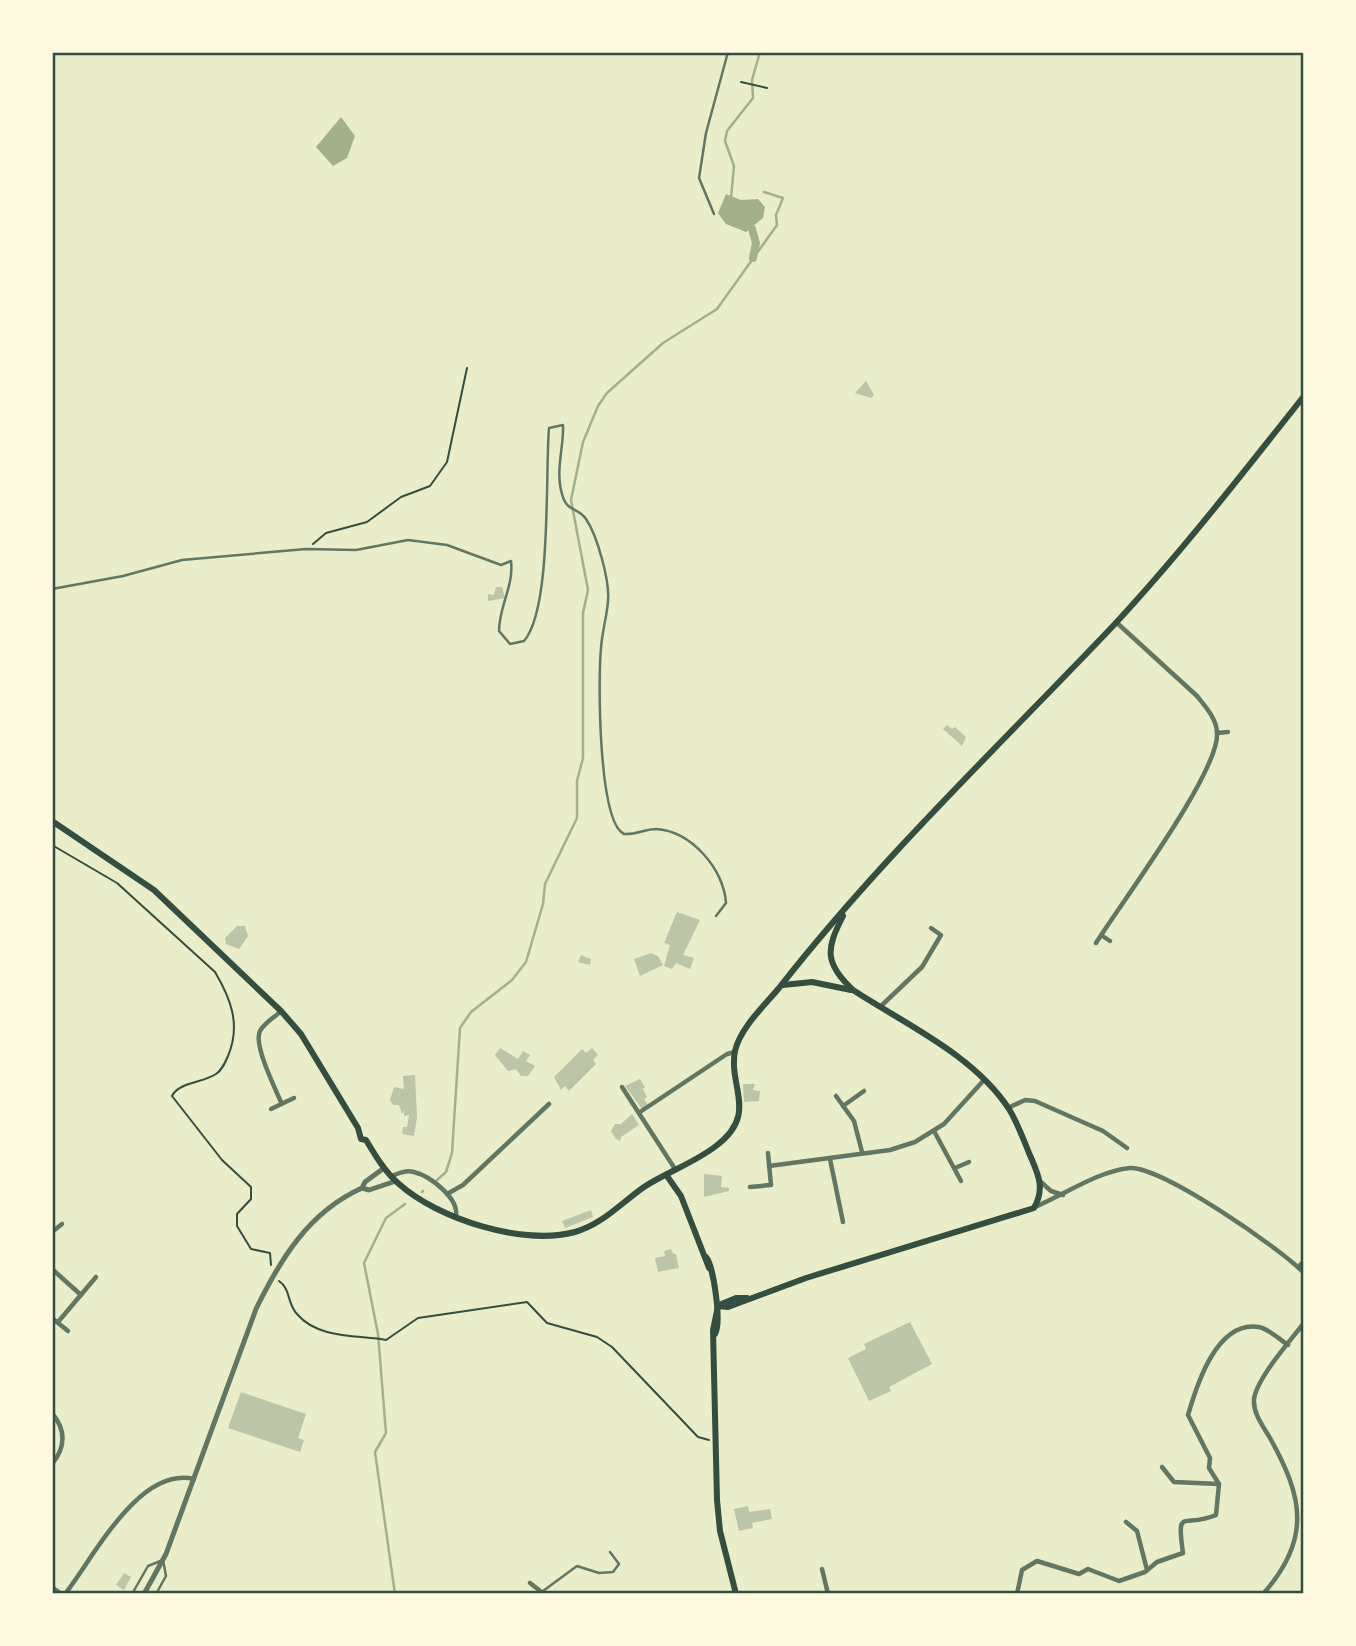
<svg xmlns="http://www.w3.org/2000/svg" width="1356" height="1646" font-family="'Alegreya Sans',sans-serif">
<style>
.water{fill:#a3b18a}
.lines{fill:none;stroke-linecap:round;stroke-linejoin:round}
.stream{stroke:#a3b18a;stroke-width:2.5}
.canal{stroke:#a3b18a;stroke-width:8}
.building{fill:#bcc5a7}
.path{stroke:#344e41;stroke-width:2}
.service{stroke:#617663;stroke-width:2.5}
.minor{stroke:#617663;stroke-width:4.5}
.tertiary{stroke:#617663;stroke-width:5}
.secondary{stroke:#344e41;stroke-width:6}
.neatline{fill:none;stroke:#344e41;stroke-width:2.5}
</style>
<rect width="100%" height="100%" fill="#e9edc9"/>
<g class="water">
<path d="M341 117 355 136 347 158 333 166 316 147Z"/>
<path d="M726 194 741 200 758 199 765 207 763 218 746 232 726 224 718 213Z"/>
</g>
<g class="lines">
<g class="stream">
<path d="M731 198 734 166 725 141 727 131 753 98 752 80 760 52"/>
<path d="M437 1180 446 1172 452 1153 460 1028 471 1012 512 980 526 962 543 904 545 884 577 818V781L583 758V613L588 590 571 500 583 442 598 406 607 393 663 343 717 309 777 225 776 215 783 198 764 192"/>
<path d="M422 1192 423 1191"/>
<path d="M395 1594 375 1452 386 1433 378 1334 364 1263 386 1218 405 1204"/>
</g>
<path class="canal" d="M752 229 756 243 753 258"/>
</g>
<g class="building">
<path d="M866 381 874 395 871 398 855 393Z"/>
<path d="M496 587H502L505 598 488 601V594L494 595Z"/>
<path d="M947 725 952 729 955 727 966 737 962 746 943 729Z"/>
<path d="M677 912 700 920 683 955 694 958 690 969 676 963 672 969 664 966 670 945 664 943Z"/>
<path d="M237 926H245L248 936 239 949 226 944 225 938Z"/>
<path d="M651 953 658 956 663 965 640 976 634 959Z"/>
<path d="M581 955 591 959 590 965 578 962Z"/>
<path d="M500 1048 518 1059 523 1051 530 1055 526 1061 535 1066 528 1076H521L516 1069 508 1071 495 1055Z"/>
<path d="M592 1048 598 1055 593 1060 596 1064 569 1091 565 1086 561 1090 554 1077 582 1049 586 1053Z"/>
<path d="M415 1075 417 1117 414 1136 402 1134 403 1127H407L409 1115 404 1116V1111L402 1114 399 1105H393L390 1100 394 1087 404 1089 403 1076Z"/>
<path d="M640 1079 645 1087 643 1089 647 1097 644 1099 648 1105 642 1109 625 1086Z"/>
<path d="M743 1084H755L753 1090 760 1091 759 1101 744 1102Z"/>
<path d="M632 1114 639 1125 621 1137 620 1141 616 1139 611 1131 615 1124H621Z"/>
<path d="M704 1174 722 1176 721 1187 729 1188V1191L704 1197Z"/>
<path d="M591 1210 593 1217 565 1228 562 1221Z"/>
<path d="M671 1249 673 1254H676L679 1268 658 1272 655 1258 665 1256 664 1251Z"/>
<path d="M910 1322 932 1364 889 1387 891 1391 869 1401 848 1358 866 1349 864 1344Z"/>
<path d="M241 1392 306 1414 298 1438 304 1440 300 1452 228 1428Z"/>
<path d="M748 1506 749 1512 770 1509 772 1519 752 1523 753 1528 739 1531 734 1509Z"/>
<path d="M124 1573 131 1577 124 1590 116 1585Z"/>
</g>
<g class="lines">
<g class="path">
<path d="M741 82 767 88"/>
<path d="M313 544 326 533 367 522 401 497 430 486 447 462 467 368"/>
<path d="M52 845 117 883 215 972C231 999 241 1025 228 1056 225 1063 222 1070 216 1074 203 1083 179 1082 172 1096L222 1160 251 1187V1199L237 1214V1226L251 1249 270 1253 271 1265"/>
<path d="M279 1281C291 1289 287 1304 297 1314 318 1339 358 1335 386 1340L418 1318 527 1302 547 1323 597 1337 612 1347 698 1437 709 1440"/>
</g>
<g class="service">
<path d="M714 214 699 178 706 133 728 52"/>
<path d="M52 589 123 576 182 560 306 549 356 550 408 540 447 545 501 565 511 561C514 586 499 606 499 631L510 644 524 641C552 609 545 475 549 428L563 425C564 447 555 471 562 494 567 513 577 506 586 519 597 535 610 581 608 601 607 616 602 632 601 648 598 678 598 822 624 834 636 835 645 829 656 829 691 831 724 869 726 903L716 916"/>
<path d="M543 1591 577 1566 599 1573 613 1572 619 1564 610 1552"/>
<path d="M132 1594 148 1566 163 1560 166 1576 156 1594"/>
</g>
<g class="minor">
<path d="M1217 733 1228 732"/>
<path d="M1101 935 1110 941"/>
<path d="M1096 943C1121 903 1220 771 1217 733 1217 719 1205 706 1197 696L1116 622"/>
<path d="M880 1007 922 967 941 935 931 928"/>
<path d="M622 1087 675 1169"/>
<path d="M836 1096 854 1121 862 1152"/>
<path d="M281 1102C275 1088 253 1044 260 1031 264 1023 275 1017 281 1011"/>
<path d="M843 1106 864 1091"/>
<path d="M1008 1108 1025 1100 1035 1101 1103 1131 1127 1148"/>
<path d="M271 1109 294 1098"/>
<path d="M640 1112 727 1054 735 1052"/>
<path d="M934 1131 961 1181"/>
<path d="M830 1159 843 1222"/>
<path d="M769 1166 890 1150 915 1142 944 1124 984 1080"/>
<path d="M955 1168 969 1162"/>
<path d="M392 1176C399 1173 406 1170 414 1172 430 1176 459 1198 456 1216"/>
<path d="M1041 1182 1051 1191 1063 1195"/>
<path d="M750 1187 771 1185 768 1153"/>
<path d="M447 1194 463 1185 549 1104"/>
<path d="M1035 1207C1064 1195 1098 1171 1130 1168 1161 1166 1280 1248 1304 1273"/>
<path d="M52 1232 62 1224"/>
<path d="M1298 1267 1304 1261"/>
<path d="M52 1269 81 1295"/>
<path d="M52 1318 68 1331"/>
<path d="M58 1322 96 1277"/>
<path d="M52 1413C66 1430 66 1447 52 1464"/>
<path d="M1162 1467 1174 1482 1219 1484"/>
<path d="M1126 1522 1137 1531 1147 1570"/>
<path d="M822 1569 828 1594"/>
<path d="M530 1583 544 1594"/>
<path d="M52 1587 61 1594"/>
<path d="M65 1594C94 1557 139 1466 194 1479"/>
<path d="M1017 1594 1022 1570 1037 1561 1079 1574 1088 1569 1119 1581 1145 1572 1157 1562 1183 1553C1176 1505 1184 1529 1216 1515L1219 1484 1209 1468 1210 1458 1188 1415C1197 1384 1217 1320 1259 1327 1269 1329 1279 1339 1288 1345"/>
<path d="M1263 1594C1312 1539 1303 1497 1270 1438 1263 1426 1253 1414 1254 1399 1257 1378 1290 1341 1304 1323"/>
</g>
<g class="tertiary">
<path d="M362 1188 365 1182 384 1168"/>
<path d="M144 1594 166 1554 256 1309C281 1258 309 1212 362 1188L369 1190 396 1181"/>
</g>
<g class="secondary">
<path d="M52 821 154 890 281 1011 301 1034 358 1128 361 1139 366 1140C375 1155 385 1172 399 1184 438 1219 523 1246 575 1232 603 1224 621 1203 644 1187 667 1172 694 1163 716 1146 759 1114 728 1087 735 1051 740 1028 765 1005 779 988 880 859 1000 745 1113 626 1181 553 1242 474 1304 396"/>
<path d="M783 985 812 982 851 990"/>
<path d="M667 1176 681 1196 709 1268"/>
<path d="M706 1257C713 1264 722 1322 715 1334"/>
<path d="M719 1305 736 1298H747"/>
<path d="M718 1306 728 1307 806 1278 1034 1208C1046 1187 1037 1172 1029 1153 1023 1138 1017 1122 1009 1109 974 1055 905 1024 853 990 824 963 826 949 843 916"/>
<path d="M718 1306 713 1330 717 1500 720 1531 736 1594"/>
</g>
</g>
<rect width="1356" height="1646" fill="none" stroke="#fefae0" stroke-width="108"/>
<rect x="54" y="54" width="1248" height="1538" class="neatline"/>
</svg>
